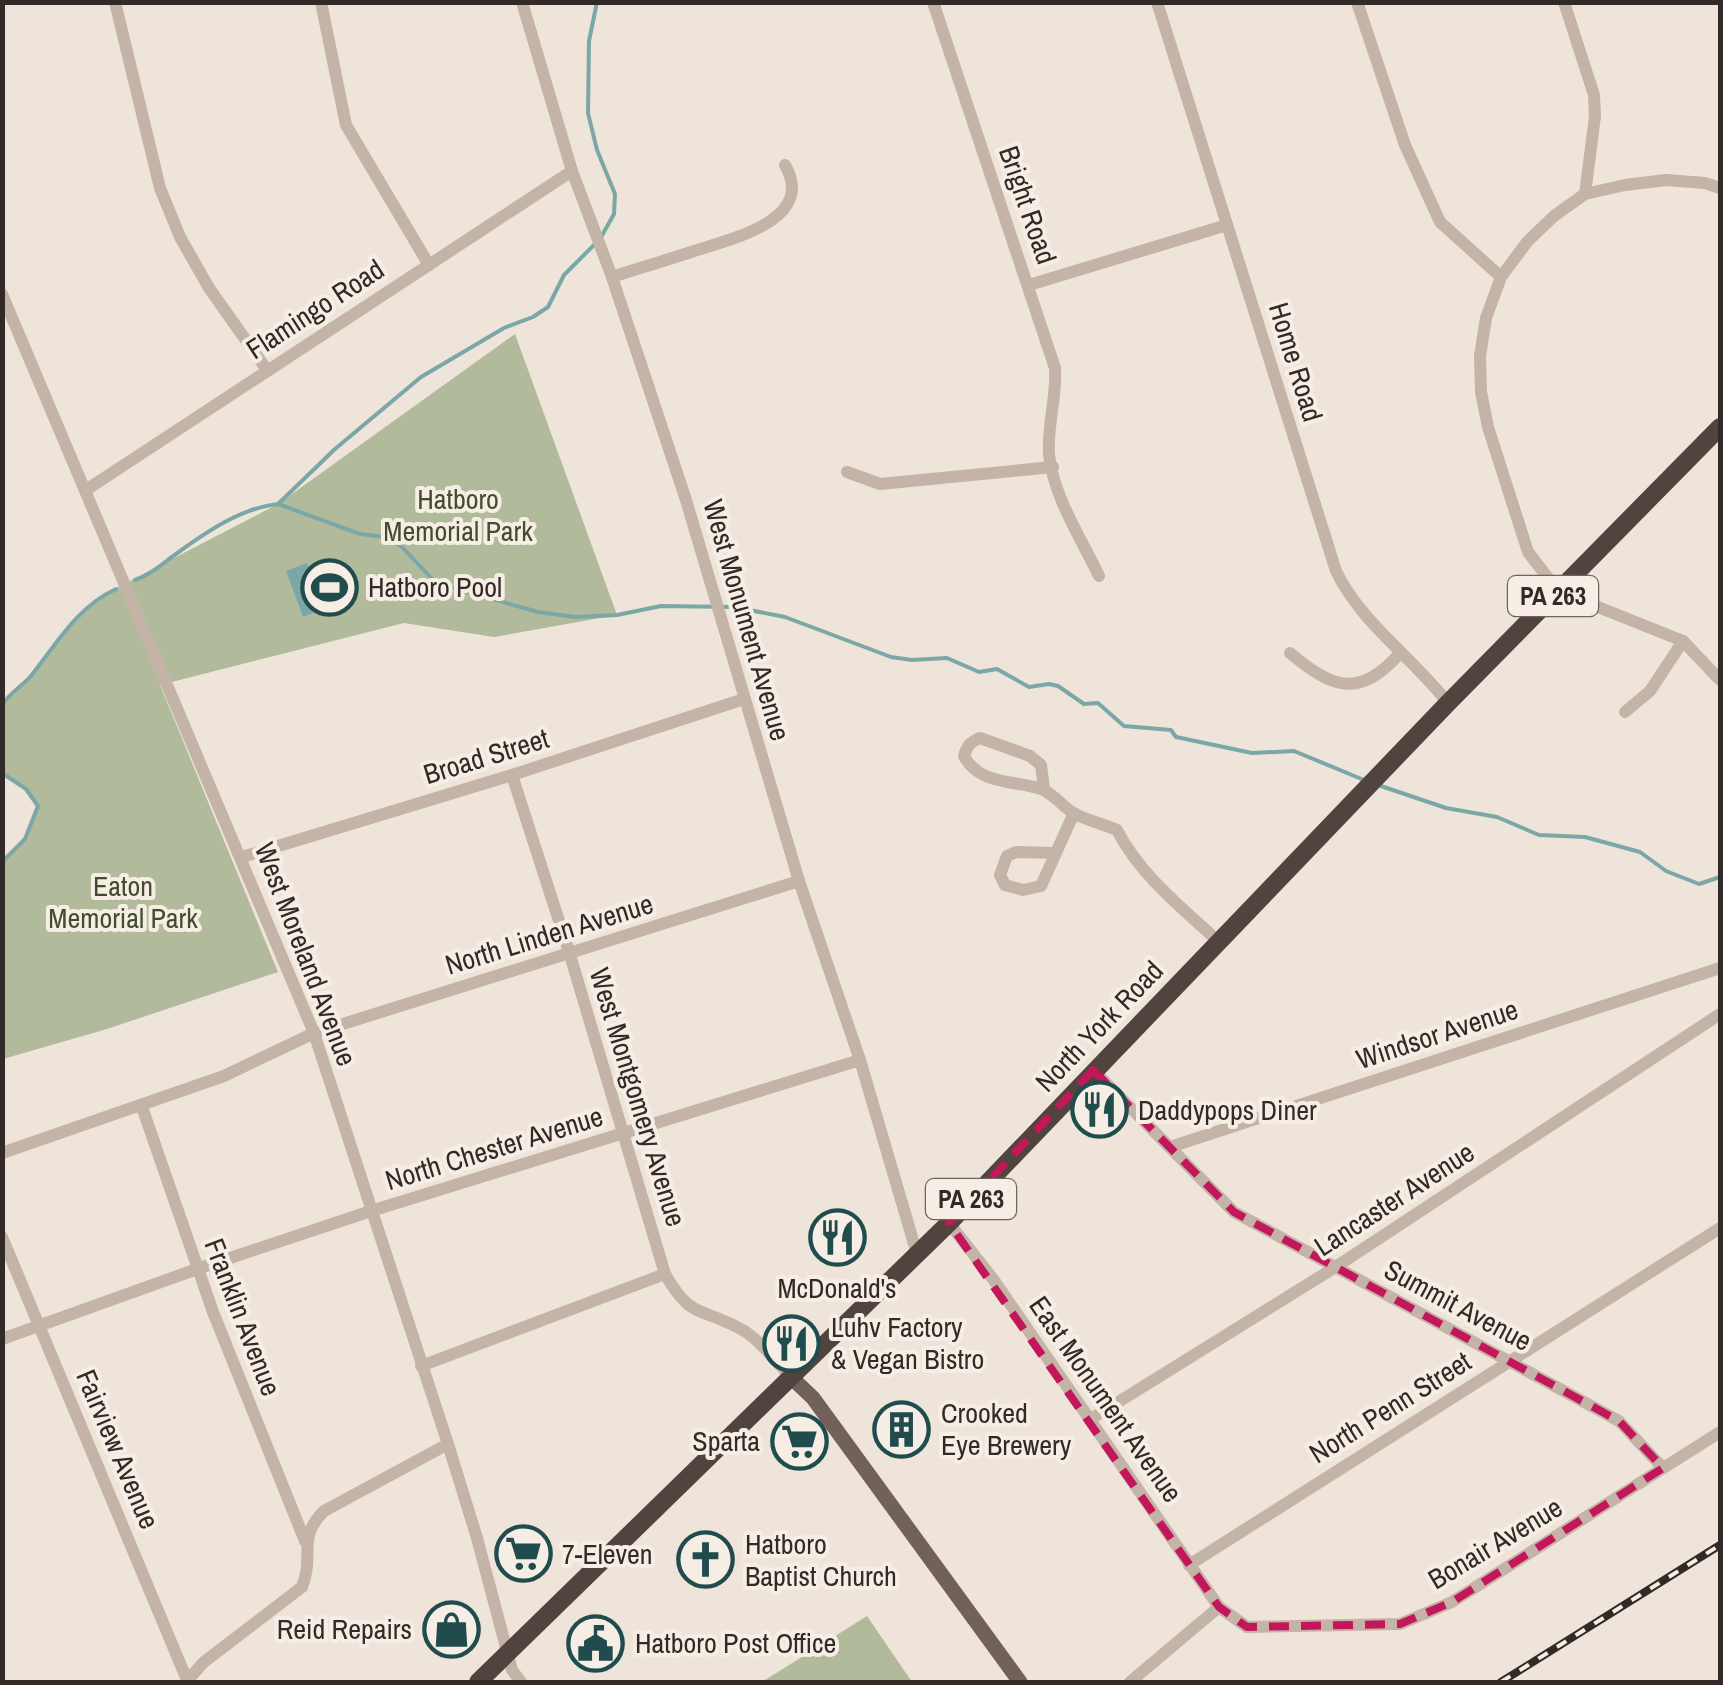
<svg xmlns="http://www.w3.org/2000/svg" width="1723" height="1685" font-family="'Archivo Narrow',sans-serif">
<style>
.green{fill:#b1bb9b}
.water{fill:#7ca7a7}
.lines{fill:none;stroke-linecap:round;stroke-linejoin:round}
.stream{stroke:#7ca7a7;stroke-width:4}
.minor{stroke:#c4b3a7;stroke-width:12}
.major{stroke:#726159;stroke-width:15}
.highway{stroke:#51443f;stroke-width:18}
.rail-casing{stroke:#312a26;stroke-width:8}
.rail{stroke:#f6eee5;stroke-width:4;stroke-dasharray:11;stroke-linecap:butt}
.marked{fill:none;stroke:#c2185b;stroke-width:8;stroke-dasharray:20 12;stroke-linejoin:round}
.labels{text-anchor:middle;stroke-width:8;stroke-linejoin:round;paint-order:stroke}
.shield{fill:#f6eee5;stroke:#6c655f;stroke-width:2.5}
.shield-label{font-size:25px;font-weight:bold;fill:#312a26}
.street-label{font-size:28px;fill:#312a26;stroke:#f6eee5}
.park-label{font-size:28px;fill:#424d2d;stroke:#f6eee5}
.poi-label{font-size:28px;fill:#312a26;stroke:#f6eee5;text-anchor:start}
</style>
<rect width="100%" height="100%" fill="#eee4d9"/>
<g class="green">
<path d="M515 334 617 615 494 637 404 623 160 685 278 972 107 1029 3 1059V862L25 839 37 806 26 789 3 773V705L27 680 62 633 99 597 278 504Z"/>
<path d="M867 1616 912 1682H762Z"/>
</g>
<path class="water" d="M341 562 354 599 317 612 308 590 305 592 313 613 303 617 286 571 307 563 311 573 306 582 299 585 301 590 320 583 321 569Z"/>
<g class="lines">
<g class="stream">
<path d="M278 504 335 449 421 377 504 328 533 317 548 307 564 275 600 239 614 214 615 194 597 150 588 113 589 41 597 2"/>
<path d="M135 580C152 574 162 564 176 554 206 532 241 508 278 504L360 534 386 537 402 547 436 583 538 612 575 617 617 615 661 606 734 607 785 617 891 657 912 660 947 658 979 672 997 669 1029 687 1049 684 1058 686 1084 704 1098 703 1124 726 1171 730 1176 737 1252 753 1294 751 1364 780"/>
<path d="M2 705C10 693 22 686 31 676 57 643 77 607 116 589"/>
<path d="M2 773 26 789 38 806 25 839 2 862"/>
<path d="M1378 785 1446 808 1497 817 1539 835 1585 837 1640 852 1666 871 1699 884 1720 877"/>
</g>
<g class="minor">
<path d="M115 2 160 188 180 237 209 288 267 370"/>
<path d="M321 2 346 125 429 265"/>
<path d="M522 2 572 171 612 277 686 500 799 881 860 1060 917 1254"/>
<path d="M933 2 1055 368C1057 397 1047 425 1049 454 1053 496 1081 538 1099 576"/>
<path d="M1157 2 1336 571C1361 623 1413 658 1448 703"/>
<path d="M1357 2 1405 145 1440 222 1501 277"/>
<path d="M1564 2 1594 95 1595 116 1585 194"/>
<path d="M1720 188 1705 183 1666 180 1625 185 1585 194 1554 216 1527 242 1501 277 1486 318 1480 356 1481 392 1488 427 1528 552 1558 591 1683 641 1720 680"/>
<path d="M612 277C640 268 667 260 694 251 731 239 817 220 785 165"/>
<path d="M1029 285 1227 225"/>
<path d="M2 294 314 1033 448 1444 477 1538 512 1670 521 1682"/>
<path d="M847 472 880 484 1053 467"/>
<path d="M86 490 572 171"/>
<path d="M1290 653C1333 689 1360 699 1400 653"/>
<path d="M1625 712 1650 691 1683 641"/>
<path d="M512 775 570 955 665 1274C691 1319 699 1307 739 1328 759 1338 776 1362 792 1378"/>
<path d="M1044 789 1041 765 1030 756 980 738C970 742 967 746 964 756 979 785 1014 780 1041 789 1053 793 1062 806 1073 813 1086 820 1103 824 1117 830 1140 875 1182 908 1219 942"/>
<path d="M1055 853 1016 852 1007 856 1000 875 1005 885 1023 890 1041 886 1074 813"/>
<path d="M242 857 512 775 744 699"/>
<path d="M1093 1070 1234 1212 1619 1421 1663 1468"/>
<path d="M142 1107 213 1312 305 1541"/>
<path d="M1170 1147 1720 968"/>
<path d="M2 1153 224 1076 314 1033 799 881"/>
<path d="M949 1223 993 1279 1219 1607 1247 1627 1400 1624 1452 1602 1720 1432"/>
<path d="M2 1237 187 1680"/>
<path d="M2 1339 197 1269 371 1211 860 1060"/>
<path d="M421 1366 665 1274"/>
<path d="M1091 1419 1334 1268 1720 1014"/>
<path d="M1189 1565 1720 1228"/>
<path d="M186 1682 204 1662 302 1587C315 1555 296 1539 324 1511L448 1444"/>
<path d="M1130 1682 1219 1607"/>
</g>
<path class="major" d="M792 1378 813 1398 1020 1682"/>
<path class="highway" d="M478 1682 949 1223 1448 703 1720 427"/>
<defs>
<path id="rail" d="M1501 1682 1720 1545"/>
</defs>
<use href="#rail" class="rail-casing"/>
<use href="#rail" class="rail"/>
</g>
<path class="marked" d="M1093 1070 1234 1212 1619 1421 1663 1468 1452 1602 1400 1624 1247 1627 1219 1607 949 1223Z"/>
<defs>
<symbol id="stadium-ring" viewBox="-11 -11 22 22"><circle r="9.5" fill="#f6eee5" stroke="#214c4e" stroke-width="1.5"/><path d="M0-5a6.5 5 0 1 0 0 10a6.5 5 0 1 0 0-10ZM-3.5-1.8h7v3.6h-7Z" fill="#214c4e"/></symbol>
<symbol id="restaurant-ring" viewBox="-11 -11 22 22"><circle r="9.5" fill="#f6eee5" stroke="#214c4e" stroke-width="1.5"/><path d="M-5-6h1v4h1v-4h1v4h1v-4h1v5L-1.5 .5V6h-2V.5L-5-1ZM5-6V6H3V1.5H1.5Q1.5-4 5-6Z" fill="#214c4e"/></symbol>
<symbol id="building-ring" viewBox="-11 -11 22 22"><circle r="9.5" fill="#f6eee5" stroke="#214c4e" stroke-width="1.5"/><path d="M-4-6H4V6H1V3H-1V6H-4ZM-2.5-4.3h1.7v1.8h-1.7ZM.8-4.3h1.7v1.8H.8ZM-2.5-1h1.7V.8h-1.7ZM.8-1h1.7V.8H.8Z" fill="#214c4e"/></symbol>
<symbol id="supermarket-ring" viewBox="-11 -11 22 22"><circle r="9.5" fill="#f6eee5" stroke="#214c4e" stroke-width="1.5"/><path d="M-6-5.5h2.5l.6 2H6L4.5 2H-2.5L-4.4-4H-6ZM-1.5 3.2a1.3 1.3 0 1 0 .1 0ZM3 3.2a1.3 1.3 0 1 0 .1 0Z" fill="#214c4e"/></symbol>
<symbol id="church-ring" viewBox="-11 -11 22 22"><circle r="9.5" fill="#f6eee5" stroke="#214c4e" stroke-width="1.5"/><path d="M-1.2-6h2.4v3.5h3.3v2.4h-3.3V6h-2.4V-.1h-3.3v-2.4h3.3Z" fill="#214c4e"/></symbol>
<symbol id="shop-ring" viewBox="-11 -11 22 22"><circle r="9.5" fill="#f6eee5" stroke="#214c4e" stroke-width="1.5"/><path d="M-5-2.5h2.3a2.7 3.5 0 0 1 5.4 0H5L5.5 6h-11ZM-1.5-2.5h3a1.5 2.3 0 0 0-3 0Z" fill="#214c4e"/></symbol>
<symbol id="civic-ring" viewBox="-11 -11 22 22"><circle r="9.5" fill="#f6eee5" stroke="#214c4e" stroke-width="1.5"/><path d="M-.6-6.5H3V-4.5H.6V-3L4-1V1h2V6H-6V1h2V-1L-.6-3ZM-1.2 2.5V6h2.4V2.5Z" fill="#214c4e"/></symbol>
</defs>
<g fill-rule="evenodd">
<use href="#stadium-ring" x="298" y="556" width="63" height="63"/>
<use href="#restaurant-ring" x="1068" y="1078" width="63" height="63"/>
<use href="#restaurant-ring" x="806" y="1206" width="63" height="63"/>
<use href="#restaurant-ring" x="760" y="1312" width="63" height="63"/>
<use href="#building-ring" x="870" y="1398" width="63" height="63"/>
<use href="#supermarket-ring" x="768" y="1410" width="63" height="63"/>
<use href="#supermarket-ring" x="492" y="1522" width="63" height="63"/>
<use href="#church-ring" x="674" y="1528" width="63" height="63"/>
<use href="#shop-ring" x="420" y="1598" width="63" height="63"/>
<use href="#civic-ring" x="564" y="1612" width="63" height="63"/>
</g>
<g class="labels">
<g class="shield">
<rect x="1508" y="576" width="90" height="40" rx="8"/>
<rect x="926" y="1179" width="90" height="40" rx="8"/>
</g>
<g class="shield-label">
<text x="1553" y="605">PA 263</text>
<text x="971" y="1208">PA 263</text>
</g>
<g class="street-label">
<text transform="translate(1028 205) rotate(71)" y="10">Bright Road</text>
<text transform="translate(315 309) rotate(-33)" y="10">Flamingo Road</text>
<text transform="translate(1296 362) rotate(73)" y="10">Home Road</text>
<text transform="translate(747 620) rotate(74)" y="10">West Monument Avenue</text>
<text transform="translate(486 756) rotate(-17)" y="10">Broad Street</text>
<text transform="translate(549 934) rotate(-17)" y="10">North Linden Avenue</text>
<text transform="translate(306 954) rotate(69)" y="10">West Moreland Avenue</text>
<text transform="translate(1099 1026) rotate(-46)" y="10">North York Road</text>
<text transform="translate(1437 1034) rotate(-18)" y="10">Windsor Avenue</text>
<text transform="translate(638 1097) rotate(73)" y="10">West Montgomery Avenue</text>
<text transform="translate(494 1148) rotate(-17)" y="10">North Chester Avenue</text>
<text transform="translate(1394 1199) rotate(-33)" y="10">Lancaster Avenue</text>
<text transform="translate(1458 1305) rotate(28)" y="10">Summit Avenue</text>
<text transform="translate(243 1317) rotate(69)" y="10">Franklin Avenue</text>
<text transform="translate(1106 1399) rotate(55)" y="10">East Monument Avenue</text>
<text transform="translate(1390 1407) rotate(-32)" y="10">North Penn Street</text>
<text transform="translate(118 1449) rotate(67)" y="10">Fairview Avenue</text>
<text transform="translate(1495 1543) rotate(-31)" y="10">Bonair Avenue</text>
</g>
<g class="park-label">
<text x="458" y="509">Hatboro<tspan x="458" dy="32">Memorial Park</tspan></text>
<text x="123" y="896">Eaton<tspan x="123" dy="32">Memorial Park</tspan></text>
</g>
<g class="poi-label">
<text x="368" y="597">Hatboro Pool</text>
<text x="1138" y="1120">Daddypops Diner</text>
<text x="837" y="1298" text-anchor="middle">McDonald's</text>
<text x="831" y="1337">Luhv Factory<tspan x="831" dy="32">&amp; Vegan Bistro</tspan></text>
<text x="941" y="1423">Crooked<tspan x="941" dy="32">Eye Brewery</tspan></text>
<text x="760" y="1451" text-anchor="end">Sparta</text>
<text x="745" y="1554">Hatboro<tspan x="745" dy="32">Baptist Church</tspan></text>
<text x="562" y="1564">7-Eleven</text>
<text x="412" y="1639" text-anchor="end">Reid Repairs</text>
<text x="635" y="1653">Hatboro Post Office</text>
</g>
</g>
<rect width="1723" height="1685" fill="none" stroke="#312a26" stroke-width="10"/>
</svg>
